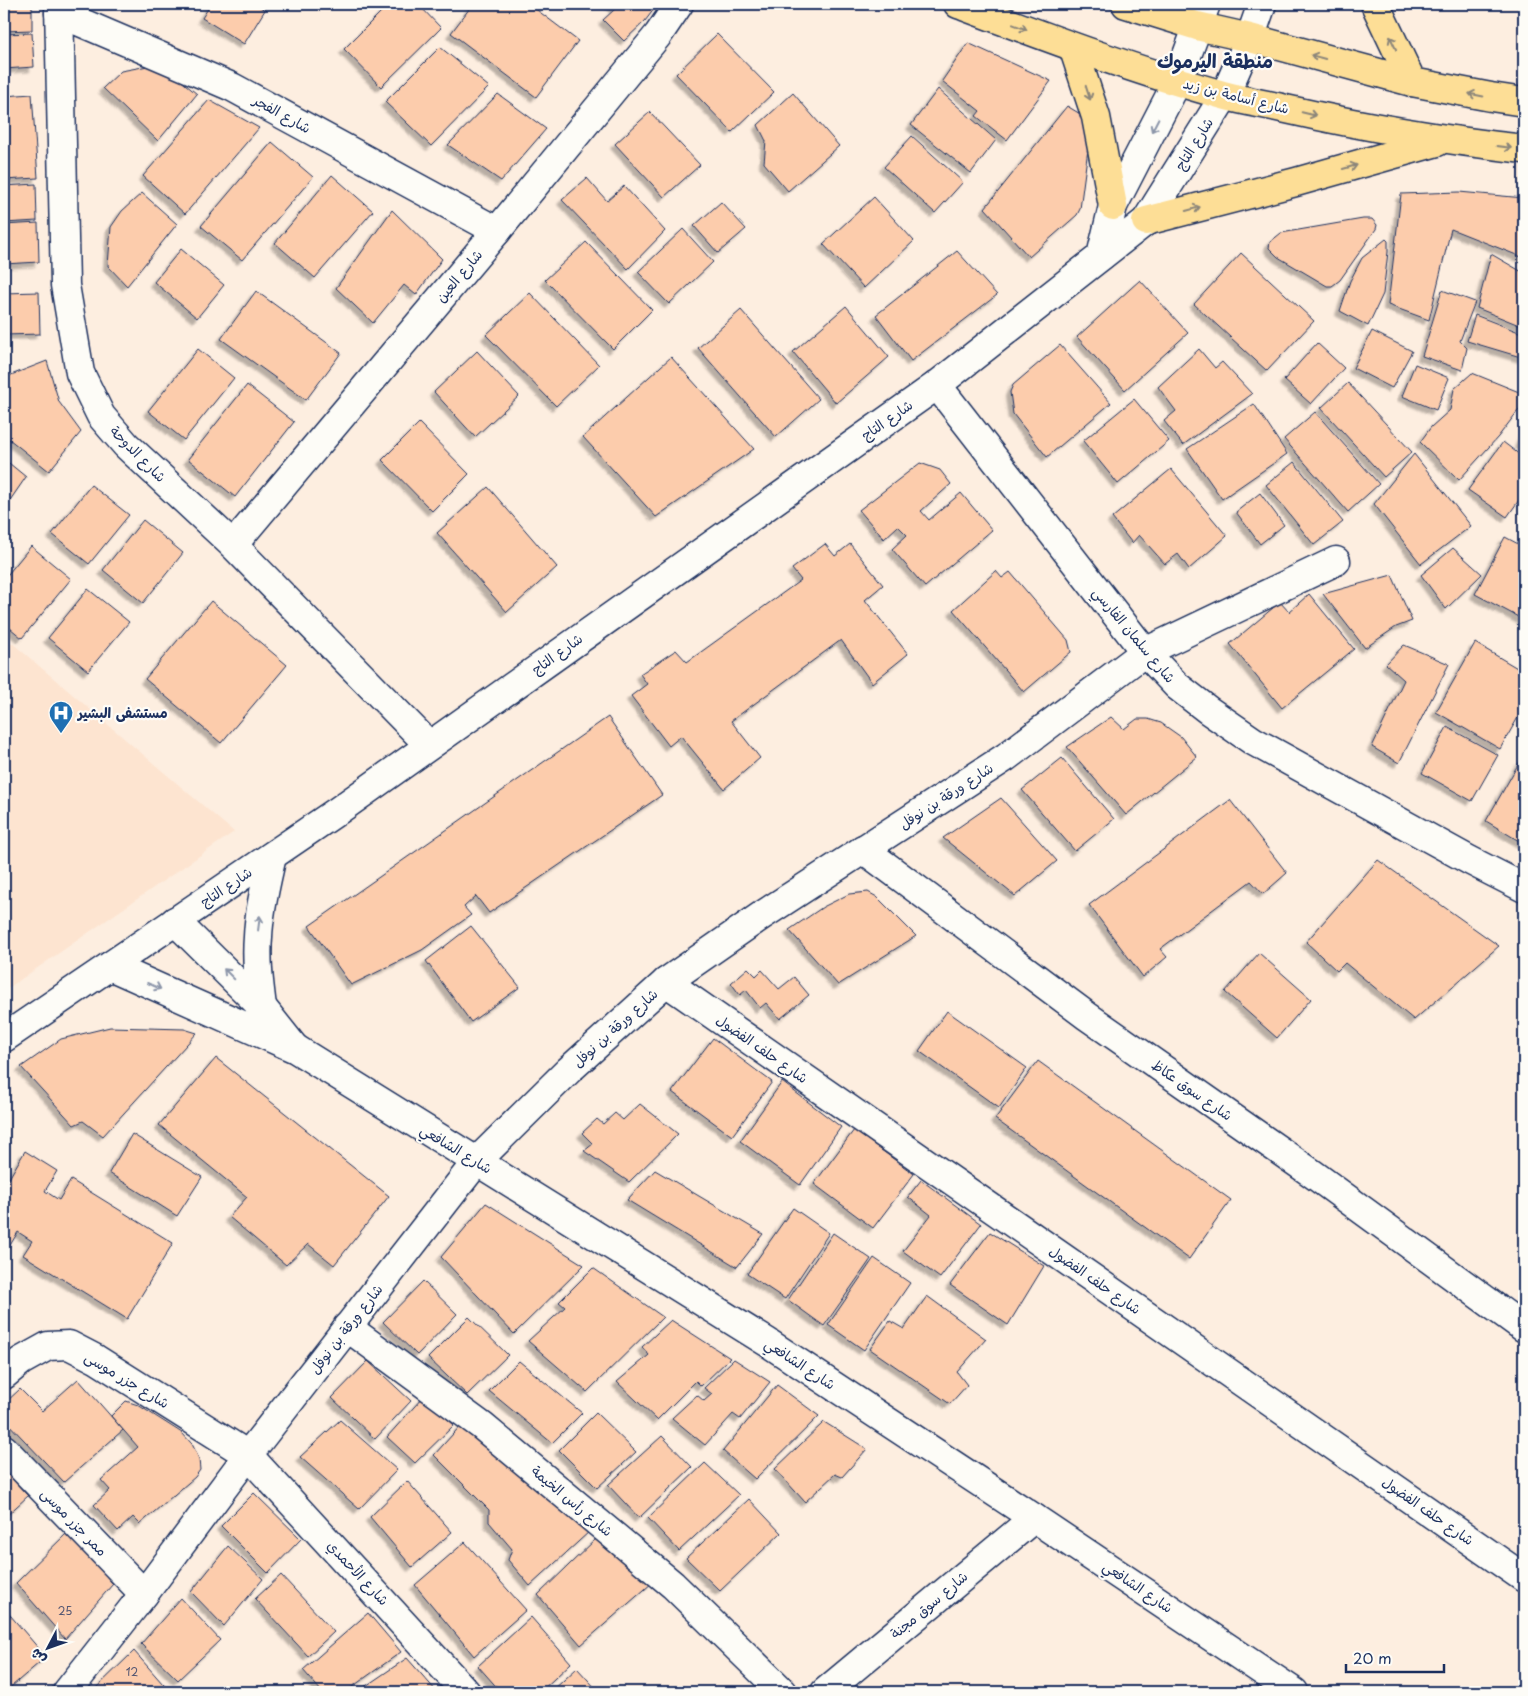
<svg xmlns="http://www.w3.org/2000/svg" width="1528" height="1696" font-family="'Playpen Sans','Playpen Sans Arabic',sans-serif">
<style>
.built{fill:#fde4d0}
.building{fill:#fcccac;stroke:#1b2f5e;filter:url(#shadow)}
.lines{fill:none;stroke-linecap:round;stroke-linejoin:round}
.minor-casing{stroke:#1b2f5e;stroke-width:31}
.highway-casing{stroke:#1b2f5e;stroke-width:31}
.minor{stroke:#fdfcf7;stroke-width:28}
.highway{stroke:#fdde96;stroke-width:28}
.oneway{stroke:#8c867a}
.oneway2{stroke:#8c96aa}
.labels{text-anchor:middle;stroke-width:4.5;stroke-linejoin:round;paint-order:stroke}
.number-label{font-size:11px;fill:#535672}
.street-label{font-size:14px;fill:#1b2f5e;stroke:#fdfcf7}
.poi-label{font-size:14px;font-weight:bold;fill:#1b2f5e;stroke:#fdfcf7;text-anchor:start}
.district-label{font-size:19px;font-weight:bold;fill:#1b2f5e;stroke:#fdfcf7}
</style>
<defs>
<filter id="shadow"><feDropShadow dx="-4.5" dy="4.5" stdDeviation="1" flood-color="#0004"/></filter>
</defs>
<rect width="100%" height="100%" fill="#fdeee0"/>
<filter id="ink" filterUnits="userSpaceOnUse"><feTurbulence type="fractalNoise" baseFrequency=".02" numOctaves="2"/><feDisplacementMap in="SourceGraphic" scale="10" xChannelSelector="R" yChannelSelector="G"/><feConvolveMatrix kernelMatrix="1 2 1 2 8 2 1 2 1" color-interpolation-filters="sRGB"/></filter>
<g filter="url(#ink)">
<path class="built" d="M4 636 234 832 4 991Z"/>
<g class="building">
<path d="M4 4H32V30L4 31Z"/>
<path d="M211 4H255L265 10 244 44 202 18Z"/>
<path d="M389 4H418L441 28 381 87 344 49Z"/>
<path d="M473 4H529L578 41 536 97 451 33Z"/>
<path d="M610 4H658L645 21 624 41 603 20 615 9Z"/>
<path d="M32 33 34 67 4 69V34Z"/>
<path d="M717 34 774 92 732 132 676 74Z"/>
<path d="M968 43 1051 81 1007 140 976 116 980 111 942 81Z"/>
<path d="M440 47 489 87 431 146 385 102Z"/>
<path d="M148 66 179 79 197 94 158 141 103 88 121 71Z"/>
<path d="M938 89 996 140 971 173 911 125Z"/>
<path d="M793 93 839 146 788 191 764 163 766 141 758 125Z"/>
<path d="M32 94 38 178 4 180V96Z"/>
<path d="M498 94 546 129 501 181 448 145Z"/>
<path d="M209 100 259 128 185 214 143 176Z"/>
<path d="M1067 106 1082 115 1090 134 1080 209 1077 215 1029 257 985 208Z"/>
<path d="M650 112 700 165 664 197 615 144Z"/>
<path d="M912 136 963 182 935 213 884 167Z"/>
<path d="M272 142 313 177 242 260 201 226Z"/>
<path d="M332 175 373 211 315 278 275 243Z"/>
<path d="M587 178 607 201 624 186 665 231 628 269 562 200Z"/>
<path d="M36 184 37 221 4 223V186Z"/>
<path d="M1459 192 1524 198V258L1451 229 1429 320 1388 305 1401 194Z"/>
<path d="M142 193 177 224 127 286 108 266 111 227 122 211Z"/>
<path d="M874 197 914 241 864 288 823 244Z"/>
<path d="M721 202 746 229 718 253 694 226Z"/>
<path d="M392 210 442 259 416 295 404 285 373 323 336 288Z"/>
<path d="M1363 219H1372L1377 225 1376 229 1340 280 1332 286H1327L1278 257 1269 248 1270 242 1281 233Z"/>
<path d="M38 223 39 262 4 264V225Z"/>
<path d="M683 229 713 262 669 304 638 272Z"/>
<path d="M1386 239 1388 241V252L1383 294 1368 326 1340 311 1350 281 1362 258Z"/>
<path d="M586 242 652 310 613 349 545 280Z"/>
<path d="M181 249 224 285 197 318 154 282Z"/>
<path d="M957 251 997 295 911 361 876 315Z"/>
<path d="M1241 253 1314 321 1267 371 1194 304Z"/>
<path d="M1491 254 1524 273V327L1477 308Z"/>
<path d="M1140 280 1188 333 1125 390 1077 337Z"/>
<path d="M1442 290 1475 302 1460 341 1467 348 1462 370 1422 356Z"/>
<path d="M256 291 341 353 306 400 221 339Z"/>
<path d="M39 292 40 334 4 335V293Z"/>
<path d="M530 293 599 365 556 406 486 335Z"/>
<path d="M846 306 889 357 836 403 793 352Z"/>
<path d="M741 310 819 399 776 437 698 348Z"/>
<path d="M1475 315 1524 334V358L1467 341Z"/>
<path d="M1372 331 1412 351 1392 388 1353 368Z"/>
<path d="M1317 343 1344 368 1311 404 1284 380Z"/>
<path d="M1060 345 1111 403 1047 457 1013 414 1010 392 1013 385Z"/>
<path d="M198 349 234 378 184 440 148 411Z"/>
<path d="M1199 349 1215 368 1222 362 1252 394 1183 445 1164 421 1176 411 1158 387Z"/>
<path d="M477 351 519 396 475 437 434 392Z"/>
<path d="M671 357 754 449 656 517 583 437Z"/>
<path d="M47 361 59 402 81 432 49 471 4 435V382L11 375Z"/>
<path d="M1415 364 1449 378 1436 410 1402 396Z"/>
<path d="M1472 373 1524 394V403L1498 437 1459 480 1420 442 1431 427 1450 410 1454 389Z"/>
<path d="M1348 383 1412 452 1384 477 1321 408Z"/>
<path d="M247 385 294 422 235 497 188 459Z"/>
<path d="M1134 399 1169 441 1118 484 1083 441Z"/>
<path d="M1254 404 1287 454 1222 499 1187 449Z"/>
<path d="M1315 412 1379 484 1348 512 1284 439Z"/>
<path d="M419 423 469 474 432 511 382 460Z"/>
<path d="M1524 432V447L1519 444Z"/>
<path d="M1503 442 1524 458V493L1507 517 1468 490Z"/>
<path d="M1414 454 1471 526 1421 564 1374 504Z"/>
<path d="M4 459 26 477 4 509Z"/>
<path d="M1294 462 1343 522 1314 545 1266 485Z"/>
<path d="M920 463 940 470 951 484 921 511 929 520 961 493 992 530 925 587 892 549 907 535 898 526 884 539 859 510Z"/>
<path d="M1171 469 1227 536 1189 569 1178 554 1165 564 1139 535 1132 543 1112 518Z"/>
<path d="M91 485 129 515 89 564 52 534Z"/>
<path d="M488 487 557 567 507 612 437 533Z"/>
<path d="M1260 493 1284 525 1260 544 1236 512Z"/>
<path d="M143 520 183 553 143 603 103 570Z"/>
<path d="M1505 537 1524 547V620L1475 594Z"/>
<path d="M825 544 835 556 850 544 883 585 865 600 908 654 872 683 841 640 731 721 760 758 724 789 681 736 669 746 631 696 647 684 640 674 676 650 687 662 801 580 792 569Z"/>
<path d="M31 546 71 579 22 638 4 623V579Z"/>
<path d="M1453 548 1482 574 1446 609 1421 575Z"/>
<path d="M996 571 1002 578 1010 572 1068 640 1071 652 1024 692 953 610Z"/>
<path d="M1392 575 1412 621 1396 627 1365 648 1323 594Z"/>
<path d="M88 589 129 622 88 671 48 638Z"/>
<path d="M1309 594 1354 649 1282 708 1230 644 1280 602 1289 612Z"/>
<path d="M211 601 287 665 221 743 145 679Z"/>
<path d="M1475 643 1524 672V707L1500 749 1436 712Z"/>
<path d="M1404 645 1449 664 1399 763 1372 747 1404 680 1386 664Z"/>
<path d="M608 717 662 795 489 913 476 896 464 907 471 915 422 950 351 985 309 926Z"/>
<path d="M1111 717 1124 729 1137 719H1148L1161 723 1181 737 1197 757 1126 815 1067 747Z"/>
<path d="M1447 727 1498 755 1472 801 1422 773Z"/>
<path d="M1062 758 1114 819 1075 851 1022 790Z"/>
<path d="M1520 761 1524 764V844L1486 821Z"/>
<path d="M1001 798 1057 861 1015 896 943 838Z"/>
<path d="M1230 800 1287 873 1263 894 1251 881 1160 949 1167 957 1143 977 1089 905Z"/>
<path d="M1378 860 1499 946 1414 1020 1345 963 1337 971 1306 942Z"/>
<path d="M868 892 877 897 916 936 838 985 789 930 823 907 849 894Z"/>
<path d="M471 926 520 987 471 1022 426 961Z"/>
<path d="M1259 953 1311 999 1277 1038 1225 992Z"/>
<path d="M748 968 756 976 762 970 779 989 794 977 809 995 780 1019 766 1003 760 1008 746 990 740 995 731 983Z"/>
<path d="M947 1011 1027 1068 999 1108 919 1051Z"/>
<path d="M110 1027 184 1029 197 1033 103 1136 83 1121 74 1125 21 1067 61 1039Z"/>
<path d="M713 1038 772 1082 732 1136 672 1092Z"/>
<path d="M216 1058 389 1196 334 1265 308 1244 286 1265 229 1217 247 1197 159 1125Z"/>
<path d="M1038 1061 1231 1200 1189 1259 995 1119Z"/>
<path d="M782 1082 841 1127 800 1185 740 1141Z"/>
<path d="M640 1104 678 1134 629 1182 584 1151 593 1144 582 1133 597 1119 603 1124 615 1113 623 1120Z"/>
<path d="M854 1130 914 1174 873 1228 814 1184Z"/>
<path d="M132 1134 202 1177 177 1216 109 1173Z"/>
<path d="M25 1151 57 1171 45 1191 59 1200 71 1180 173 1243 127 1319 23 1255 32 1241 18 1232 6 1252 4 1250V1187Z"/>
<path d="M655 1170 763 1234 737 1267 627 1200Z"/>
<path d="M921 1180 981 1224 940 1278 903 1251 931 1215 908 1197Z"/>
<path d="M486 1203 584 1265 514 1334 441 1257Z"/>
<path d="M793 1208 829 1233 785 1299 747 1274Z"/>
<path d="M990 1232 1044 1266 1008 1325 950 1285Z"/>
<path d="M833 1233 871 1259 824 1326 788 1300Z"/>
<path d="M874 1258 910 1283 864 1350 828 1325Z"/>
<path d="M593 1268 663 1317 587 1392 528 1341 565 1307 559 1302Z"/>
<path d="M423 1281 457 1314 417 1355 383 1322Z"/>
<path d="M927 1296 986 1339 957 1372 967 1385 950 1404 870 1349 890 1321 904 1329Z"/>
<path d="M4 1307 10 1315 4 1320Z"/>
<path d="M469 1317 508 1355 467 1395 428 1358Z"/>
<path d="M671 1320 730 1358 701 1386 696 1381 657 1420 617 1382 649 1355 642 1347Z"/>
<path d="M734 1359 770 1382 740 1419 733 1414 705 1445 672 1418 697 1395 704 1401 712 1394 704 1388Z"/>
<path d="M368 1361 411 1401 375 1439 332 1398Z"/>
<path d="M519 1361 582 1413 552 1443 489 1391Z"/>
<path d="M78 1379 123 1430 64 1482 4 1419V1404L20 1389 42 1411Z"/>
<path d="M777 1385 819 1416 755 1479 723 1451Z"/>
<path d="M423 1397 454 1425 415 1463 387 1437Z"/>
<path d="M126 1401 138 1405 182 1433 192 1444 195 1450 199 1459 200 1470 195 1477 140 1524 133 1517 118 1531 94 1505 110 1490 101 1480 138 1447 111 1416Z"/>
<path d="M596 1413 636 1452 597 1488 559 1450Z"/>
<path d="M340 1420 397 1470 359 1509 300 1457Z"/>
<path d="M824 1422 867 1449 842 1477 835 1474 805 1502 775 1469Z"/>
<path d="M463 1423 590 1531 530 1586 508 1560 512 1549 489 1522V1510L434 1455Z"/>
<path d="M662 1436 692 1467 639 1518 608 1485Z"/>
<path d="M705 1463 739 1495 679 1551 648 1518Z"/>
<path d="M4 1470 28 1496 4 1518Z"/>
<path d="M407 1481 452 1532 412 1567 370 1517Z"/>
<path d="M254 1493 301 1539 268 1573 221 1526Z"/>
<path d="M749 1499 781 1533 720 1591 686 1558Z"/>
<path d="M68 1532 113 1584 65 1639 16 1583Z"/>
<path d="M599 1536 652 1583 581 1645 538 1595Z"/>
<path d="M465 1542 526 1610 474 1656 415 1585Z"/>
<path d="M228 1546 263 1579 224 1626 191 1592Z"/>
<path d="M281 1575 334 1632 308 1656 255 1599Z"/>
<path d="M181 1598 220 1640 178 1680 141 1644Z"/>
<path d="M4 1608 46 1657 5 1692H4Z"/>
<path d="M368 1613 401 1652 345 1692H322L303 1670Z"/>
<path d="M531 1617 571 1663 540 1692H501L478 1666Z"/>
<path d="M134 1651 170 1692H92Z"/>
<path d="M407 1658 437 1692H357Z"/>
<path d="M577 1668 599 1692H551Z"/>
</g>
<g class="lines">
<defs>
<g id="minor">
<path d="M59 4 65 285 80 373 101 416 126 445 233 545 429 745"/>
<path d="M59 13 232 87 497 231"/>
<path d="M1101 256 1113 206 1177 82 1206 4"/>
<path d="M937 385 1145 652 1177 686 1208 710 1253 741 1469 860 1524 888"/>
<path d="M233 545 497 231 658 35 679 4"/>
<path d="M863 849 1087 1016 1313 1174 1524 1328"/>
<path d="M175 921 262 1007 293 1046"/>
<path d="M110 966 296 1049 767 1342 1034 1518 1294 1692"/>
<path d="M666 982 1524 1578"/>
<path d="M262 1007C259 983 256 960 258 937 259 910 266 883 272 856"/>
<path d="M4 1038 339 810 937 385 1146 221 1225 95 1250 38 1262 4"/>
<path d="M347 1327 482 1426 673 1585 783 1692"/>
<path d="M4 1375 21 1361 48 1346 69 1345 96 1359 248 1455 466 1692"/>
<path d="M4 1449 144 1594"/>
<path d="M67 1692 144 1594 248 1455 477 1161 569 1070 666 982 761 916 1006 757 1145 652 1336 561"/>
<path d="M825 1692 1034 1518"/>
</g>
<g id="highway">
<path d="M958 4C1046 37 1133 70 1223 95 1244 101 1265 104 1286 109 1365 127 1444 140 1524 149"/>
<path d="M1126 4 1197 26 1250 38 1412 82 1491 97 1524 102"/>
<path d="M1375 4 1412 82"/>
<path d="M1073 47 1096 117 1113 206"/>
<path d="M1146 221 1296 182 1437 142"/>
</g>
</defs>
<use href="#minor" class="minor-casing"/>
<use href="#highway" class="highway-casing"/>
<use href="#minor" class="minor"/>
<use href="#highway" class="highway"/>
</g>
<defs><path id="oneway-shaft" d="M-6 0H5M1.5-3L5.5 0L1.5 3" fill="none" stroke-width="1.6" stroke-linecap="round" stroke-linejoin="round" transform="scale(1.25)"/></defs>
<g class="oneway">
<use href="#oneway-shaft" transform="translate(1020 27) rotate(21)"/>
<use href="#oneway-shaft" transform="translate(1393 43) rotate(-115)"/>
<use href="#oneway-shaft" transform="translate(1318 57) rotate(-165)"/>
<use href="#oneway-shaft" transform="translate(1088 93) rotate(72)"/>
<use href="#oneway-shaft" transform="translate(1476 95) rotate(-169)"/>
<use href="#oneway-shaft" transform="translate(1309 114) rotate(13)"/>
<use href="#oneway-shaft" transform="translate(1504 147) rotate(7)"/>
<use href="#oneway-shaft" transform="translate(1350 167) rotate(-16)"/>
<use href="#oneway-shaft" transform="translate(1193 209) rotate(-15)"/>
</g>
<g class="oneway2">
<use href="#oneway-shaft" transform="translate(1155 125) rotate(117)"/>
<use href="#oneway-shaft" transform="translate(259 923) rotate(-83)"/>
<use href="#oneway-shaft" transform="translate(229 974) rotate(-135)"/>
<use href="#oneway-shaft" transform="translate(154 986) rotate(24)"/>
</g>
</g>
<defs>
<symbol id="hospital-pin" viewBox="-11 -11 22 30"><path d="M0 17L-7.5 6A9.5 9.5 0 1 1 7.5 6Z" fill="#1f6fb2" stroke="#fdfcf7"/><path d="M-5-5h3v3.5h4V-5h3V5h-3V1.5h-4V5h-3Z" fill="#fff"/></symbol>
</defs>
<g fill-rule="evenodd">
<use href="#hospital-pin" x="47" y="699" width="28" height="38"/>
</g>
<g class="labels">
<g class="number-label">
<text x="65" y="1615">25</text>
<text x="132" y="1676">12</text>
</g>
<g class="street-label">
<text transform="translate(1236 96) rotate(14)" y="5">شارع أسامة بن زيد</text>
<text transform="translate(282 114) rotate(29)" y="5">شارع الفجر</text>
<text transform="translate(1194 144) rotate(-58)" y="5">شارع التاج</text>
<text transform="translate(459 276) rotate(-50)" y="5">شارع العين</text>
<text transform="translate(887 420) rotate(-35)" y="5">شارع التاج</text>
<text transform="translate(138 454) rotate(45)" y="5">شارع الدوحة</text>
<text transform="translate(1134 635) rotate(50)" y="5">شارع سلمان الفارسي</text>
<text transform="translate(557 654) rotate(-36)" y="5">شارع التاج</text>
<text transform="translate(946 796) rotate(-33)" y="5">شارع ورقة بن نوفل</text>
<text transform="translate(226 887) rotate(-34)" y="5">شارع التاج</text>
<text transform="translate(615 1028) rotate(-42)" y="5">شارع ورقة بن نوفل</text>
<text transform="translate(762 1049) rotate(35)" y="5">شارع حلف الفضول</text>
<text transform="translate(1192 1090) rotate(35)" y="5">شارع سوق عكاظ</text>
<text transform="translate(456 1149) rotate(31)" y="5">شارع الشافعي</text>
<text transform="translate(1095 1280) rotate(35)" y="5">شارع حلف الفضول</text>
<text transform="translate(346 1329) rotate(-52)" y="5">شارع ورقة بن نوفل</text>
<text transform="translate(800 1364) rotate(33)" y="5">شارع الشافعي</text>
<text transform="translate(127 1380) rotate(31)" y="5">شارع جزر موسى</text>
<text transform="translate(572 1501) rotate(40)" y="5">شارع رأس الخيمة</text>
<text transform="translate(1428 1511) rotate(35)" y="5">شارع حلف الفضول</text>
<text transform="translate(74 1522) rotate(46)" y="5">ممر جزر موسى</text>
<text transform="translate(358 1573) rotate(47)" y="5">شارع الأحمدي</text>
<text transform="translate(1138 1587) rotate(34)" y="5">شارع الشافعي</text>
<text transform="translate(929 1605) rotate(-40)" y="5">شارع سوق مجنة</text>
</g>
<g class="poi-label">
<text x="78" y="718">مستشفى البشير</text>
</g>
<g class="district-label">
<text x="1215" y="68">منطقة اليرموك</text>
</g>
</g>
<rect width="1528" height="1696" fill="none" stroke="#fdfcf7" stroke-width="20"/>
<rect x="10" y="10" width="1508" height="1676" fill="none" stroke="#1b2f5e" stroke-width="2" filter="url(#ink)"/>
<g transform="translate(48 1648) rotate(229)" stroke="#fdfcf7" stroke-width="4" paint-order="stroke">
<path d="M0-4L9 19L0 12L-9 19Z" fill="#1b2f5e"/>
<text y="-8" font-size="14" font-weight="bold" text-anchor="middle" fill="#1b2f5e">ش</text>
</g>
<path d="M1346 1664v8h98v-8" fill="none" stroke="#1b2f5e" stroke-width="2.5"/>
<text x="1353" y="1664" font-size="15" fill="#1b2f5e" stroke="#fdfcf7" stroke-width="4" paint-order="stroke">20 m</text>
</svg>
